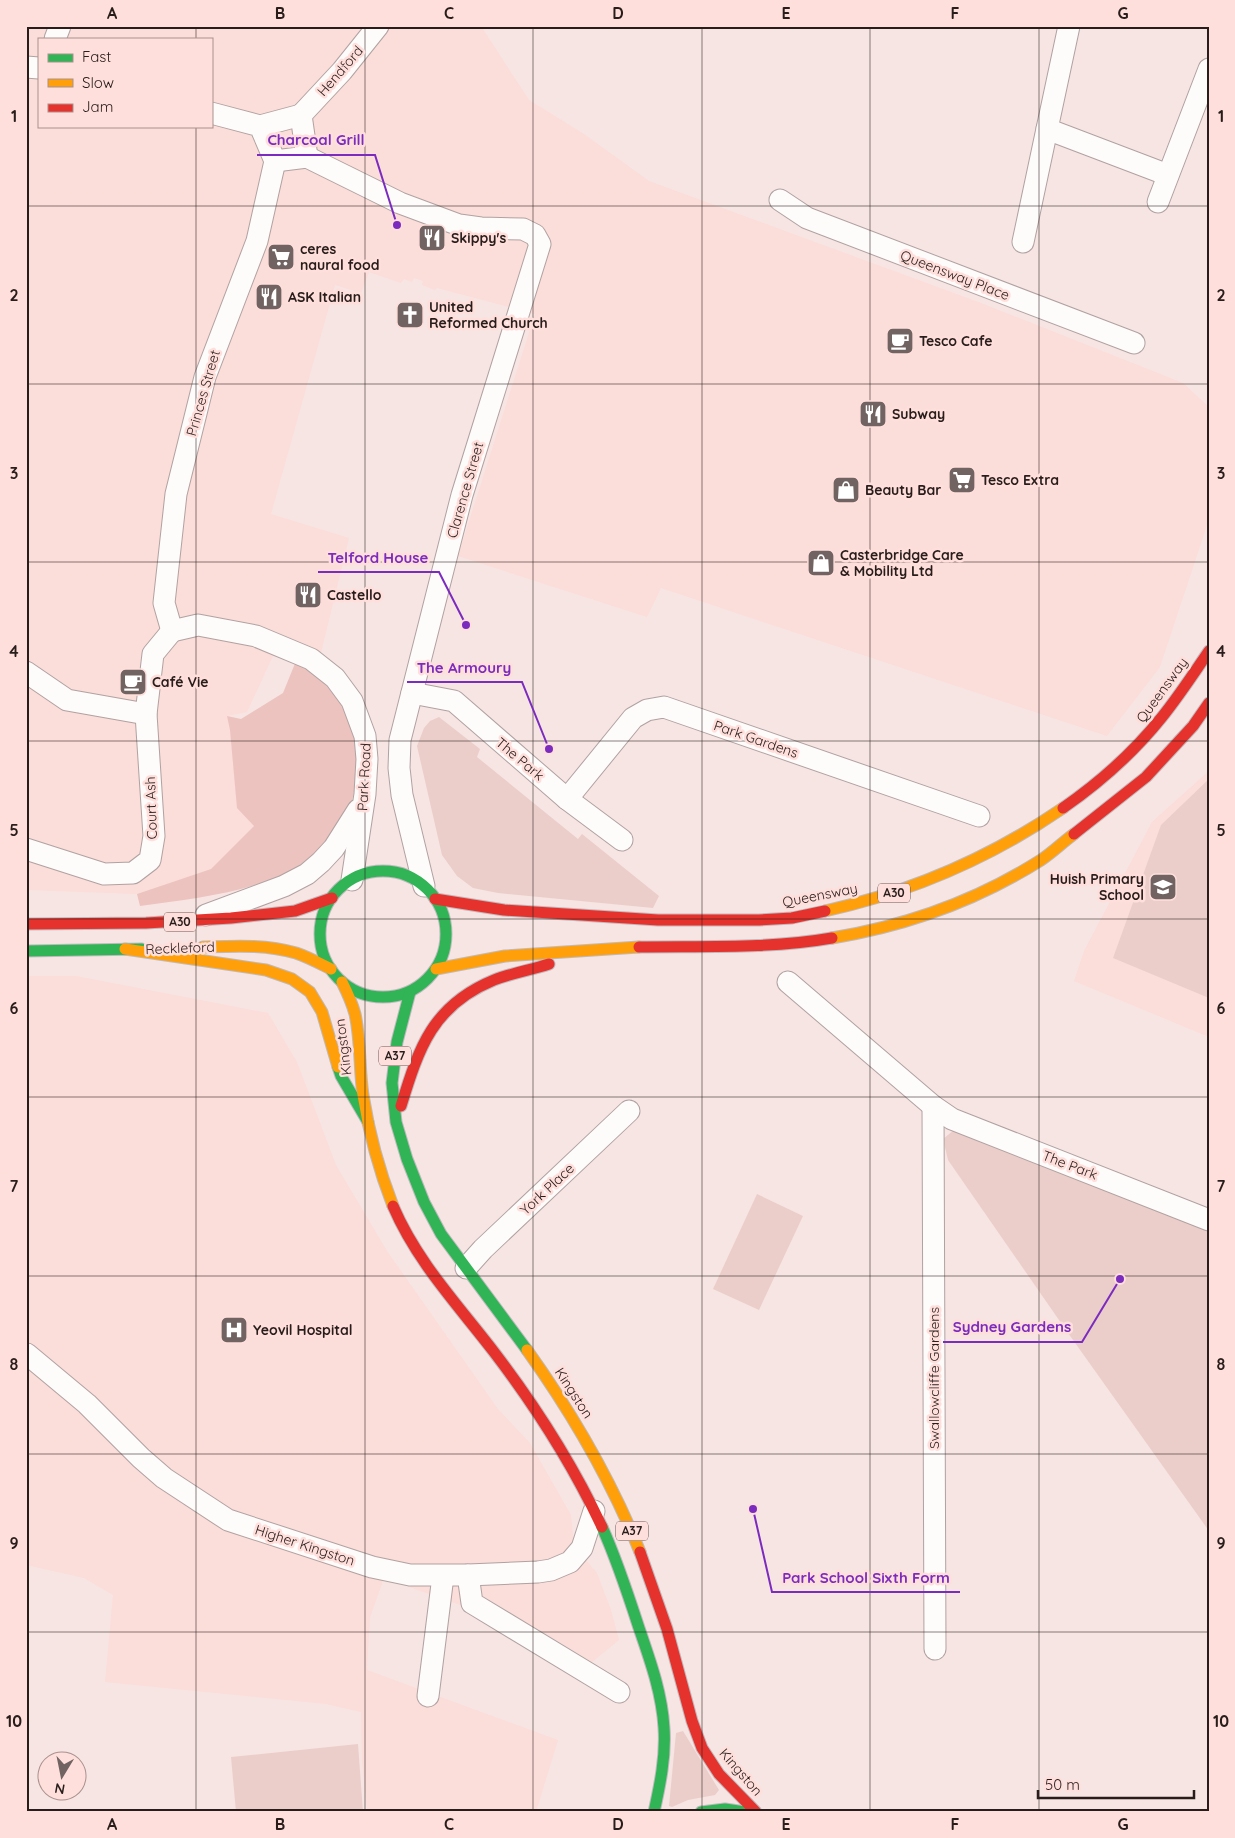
<svg xmlns="http://www.w3.org/2000/svg" width="1235" height="1838" font-family="Quicksand,sans-serif">
<style>
.built{fill:#fbddd9;fill-rule:evenodd}
.green{fill:#ebceca}
.forest{fill:#ecc3bf}
.lines{fill:none;stroke-linecap:round;stroke-linejoin:round}
.street-casing{stroke:#b0a2a1;stroke-width:23}
.fast-casing{stroke:#bfbabe;stroke-width:13}
.slow-casing{stroke:#bfbabe;stroke-width:13}
.jam-casing{stroke:#bfbabe;stroke-width:13}
.street{stroke:#fefbfb;stroke-width:21}
.fast{stroke:#30b455;stroke-width:11}
.slow{stroke:#ff9f0a;stroke-width:11}
.jam{stroke:#e5322d;stroke-width:11}
.grid{fill:none;stroke:#281d1b;stroke-width:1;stroke-opacity:0.55}
.labels{text-anchor:middle;stroke-width:5;stroke-linejoin:round;paint-order:stroke}
.shield{fill:#ffdfdb;stroke:#685755;stroke-width:1}
.shield-label{font-size:12px;font-weight:bold;fill:#281d1b}
.street-label{font-size:14px;fill:#281d1b;stroke:#ffdfdb}
.poi-label{font-size:14px;font-weight:bold;fill:#281d1b;stroke:#ffdfdb;text-anchor:start}
.leader{fill:none;stroke:#7b2cbf;stroke-width:2}
.callout-dot{fill:#7b2cbf;stroke:#ffdfdb;stroke-width:2}
.callout-label{font-size:15px;text-anchor:middle;font-weight:bold;fill:#7b2cbf;stroke:#ffdfdb;stroke-width:5;stroke-linejoin:round;paint-order:stroke}
.neatline{fill:none;stroke:#281d1b;stroke-width:2}
.grid-label{font-size:16px;text-anchor:middle;font-weight:bold;fill:#281d1b}
</style>
<rect width="100%" height="100%" fill="#f7e5e3"/>
<g class="built">
<path d="M26 26H481L529 100 584 134 649 181 981 303 1183 383 1209 407V519L1160 667 1107 736 661 588 647 617 458 556 535 314 437 288 435 290 422 285 423 281 414 278 412 282 404 279 401 283 369 272 361 293 335 285 271 514 349 538 318 665 273 656 247 712 227 716 254 826 211 869 137 894 26 890ZM39 39H211V126H39Z"/>
<path d="M1209 771V1037L1074 981 1084 951 1152 822Z"/>
<path d="M26 976H76L268 1013 297 1062 336 1165 387 1251 498 1409 530 1443 571 1515 574 1546 597 1573 611 1610 619 1640 592 1662 483 1596 474 1610 384 1578 370 1617 367 1670 558 1740 536 1812H367L362 1762 361 1712 326 1704 105 1682 113 1595 84 1578 26 1565Z"/>
</g>
<g class="green">
<path d="M439 717 480 749 477 757 578 839 582 834 659 896 653 908 498 893 473 888 457 876 442 855 417 746 424 728 430 721Z"/>
<path d="M1209 779V998L1113 958 1161 825Z"/>
<path d="M954 1130 1209 1226V1531L1068 1333 948 1160 943 1139Z"/>
<path d="M757 1194 803 1216 759 1310 713 1289Z"/>
<path d="M683 1731 719 1790 715 1795 688 1800 672 1807 669 1806 676 1733Z"/>
<path d="M358 1744 363 1812H236L231 1757Z"/>
</g>
<path class="forest" d="M296 661C338 687 362 727 356 778 354 796 350 813 340 828 335 835 327 841 321 847 315 853 309 861 302 866 297 869 290 871 285 874 239 894 189 899 140 906L137 894 211 869 254 826 237 808 230 730 227 716 241 719 283 693Z"/>
<g class="lines">
<defs>
<g id="street">
<path d="M1069 26 1047 129 1168 175"/>
<path d="M55 39 60 26"/>
<path d="M26 67 39 68"/>
<path d="M211 113 260 126 275 161"/>
<path d="M301 115 342 71 378 26"/>
<path d="M301 115 307 157"/>
<path d="M260 126 301 115"/>
<path d="M275 161 307 157 400 203 459 225 481 228 523 229 535 235 540 244 462 495 400 740 399 768 402 795 424 886"/>
<path d="M780 200 807 218 1134 343"/>
<path d="M1158 202 1209 69"/>
<path d="M1023 242 1047 129"/>
<path d="M172 631 164 603 176 494 205 377 257 241 275 161"/>
<path d="M172 631 198 625 256 636 311 659 335 678 352 701 365 736 367 759 365 794 352 880"/>
<path d="M26 672 67 700 146 714"/>
<path d="M412 693 454 701 567 799 622 840"/>
<path d="M567 799 633 718 647 710 664 707 979 816"/>
<path d="M26 849 104 874 133 873 150 860 154 836 146 714 153 654 172 631"/>
<path d="M206 915 284 886 307 874 321 862 334 848 358 810"/>
<path d="M788 982 933 1106 952 1119 1209 1220"/>
<path d="M933 1106 935 1649"/>
<path d="M466 1268 483 1249 629 1111"/>
<path d="M27 1354 87 1404 141 1458 164 1478 228 1520 372 1567 410 1575H468L472 1603 619 1692"/>
<path d="M468 1575 538 1572 551 1570 570 1562 582 1548 594 1511"/>
<path d="M428 1696 443 1576"/>
</g>
<g id="fast">
<circle cx="383" cy="934" r="63"/>
<path d="M26 951 142 949"/>
<path d="M410 992 397 1042 392 1083 396 1122 407 1159 424 1202 441 1234 527 1350"/>
<path d="M338 1067 341 1076 368 1122"/>
<path d="M602 1527C617 1560 628 1594 639 1628 650 1660 662 1693 664 1728 666 1756 660 1785 654 1812"/>
<path d="M701 1812 725 1809 745 1812"/>
</g>
<g id="slow">
<path d="M825 911C911 892 990 858 1063 808"/>
<path d="M832 938C905 926 978 900 1041 860 1053 852 1063 842 1074 834"/>
<path d="M203 947C234 946 266 944 296 953 308 957 319 963 331 969"/>
<path d="M125 949 266 970 292 979 310 992 322 1012 338 1067"/>
<path d="M436 969 505 956 639 947"/>
<path d="M342 982C347 992 352 1003 355 1014 361 1041 359 1068 363 1095 369 1133 379 1170 393 1206"/>
<path d="M527 1350C572 1413 611 1480 640 1552"/>
</g>
<g id="jam">
<path d="M1063 808C1099 783 1134 752 1162 717 1179 696 1194 673 1209 651"/>
<path d="M1074 834 1146 777 1193 726 1209 703"/>
<path d="M435 899 504 910 658 920H759L792 918 825 911"/>
<path d="M26 924 146 923 231 918 295 911 332 898"/>
<path d="M639 947C704 946 769 949 832 938"/>
<path d="M401 1106C419 1047 433 1005 494 980 512 973 531 970 549 964"/>
<path d="M393 1206C417 1262 458 1305 494 1352 536 1407 573 1465 602 1527"/>
<path d="M640 1552 667 1629 692 1721 702 1748 719 1774 756 1812"/>
</g>
</defs>
<use href="#street" class="street-casing"/>
<use href="#fast" class="fast-casing"/>
<use href="#slow" class="slow-casing"/>
<use href="#jam" class="jam-casing"/>
<use href="#street" class="street"/>
<use href="#fast" class="fast"/>
<use href="#slow" class="slow"/>
<use href="#jam" class="jam"/>
</g>
<path class="grid" d="M196 26V39M365 26V1812M533 26V1812M702 26V1812M870 26V1812M1039 26V1812M196 126V1812M26 206H1209M26 384H1209M26 562H1209M26 741H1209M26 919H1209M26 1097H1209M26 1276H1209M26 1454H1209M26 1632H1209"/>
<defs>
<symbol id="restaurant-square" viewBox="-11 -11 22 22"><rect x="-9" y="-9" width="18" height="18" rx="4" fill="#706361" stroke="#ffdfdb"/><path d="M-5-6h1v4h1v-4h1v4h1v-4h1v5L-1.5 .5V6h-2V.5L-5-1ZM5-6V6H3V1.5H1.5Q1.5-4 5-6Z" fill="#fff"/></symbol>
<symbol id="supermarket-square" viewBox="-11 -11 22 22"><rect x="-9" y="-9" width="18" height="18" rx="4" fill="#706361" stroke="#ffdfdb"/><path d="M-6-5.5h2.5l.6 2H6L4.5 2H-2.5L-4.4-4H-6ZM-1.5 3.2a1.3 1.3 0 1 0 .1 0ZM3 3.2a1.3 1.3 0 1 0 .1 0Z" fill="#fff"/></symbol>
<symbol id="church-square" viewBox="-11 -11 22 22"><rect x="-9" y="-9" width="18" height="18" rx="4" fill="#706361" stroke="#ffdfdb"/><path d="M-1.2-6h2.4v3.5h3.3v2.4h-3.3V6h-2.4V-.1h-3.3v-2.4h3.3Z" fill="#fff"/></symbol>
<symbol id="cafe-square" viewBox="-11 -11 22 22"><rect x="-9" y="-9" width="18" height="18" rx="4" fill="#706361" stroke="#ffdfdb"/><path d="M-5.5-4.5H6V0H3Q3 3.5 0 3.5H-2.5Q-5.5 3.5-5.5 0ZM3-3.2v2h1.7v-2ZM-6 4.5H4V6H-6Z" fill="#fff"/></symbol>
<symbol id="shop-square" viewBox="-11 -11 22 22"><rect x="-9" y="-9" width="18" height="18" rx="4" fill="#706361" stroke="#ffdfdb"/><path d="M-5-2.5h2.3a2.7 3.5 0 0 1 5.4 0H5L5.5 6h-11ZM-1.5-2.5h3a1.5 2.3 0 0 0-3 0Z" fill="#fff"/></symbol>
<symbol id="school-square" viewBox="-11 -11 22 22"><rect x="-9" y="-9" width="18" height="18" rx="4" fill="#706361" stroke="#ffdfdb"/><path d="M0-5L7-2L0 1L-7-2ZM-4 1L0 2.5L4 1V4Q0 6-4 4Z" fill="#fff"/></symbol>
<symbol id="hospital-square" viewBox="-11 -11 22 22"><rect x="-9" y="-9" width="18" height="18" rx="4" fill="#706361" stroke="#ffdfdb"/><path d="M-5-5h3v3.5h4V-5h3V5h-3V1.5h-4V5h-3Z" fill="#fff"/></symbol>
</defs>
<g fill-rule="evenodd">
<use href="#restaurant-square" x="416" y="222" width="32" height="32"/>
<use href="#supermarket-square" x="265" y="241" width="32" height="32"/>
<use href="#restaurant-square" x="253" y="281" width="32" height="32"/>
<use href="#church-square" x="394" y="299" width="32" height="32"/>
<use href="#cafe-square" x="884" y="325" width="32" height="32"/>
<use href="#restaurant-square" x="857" y="398" width="32" height="32"/>
<use href="#supermarket-square" x="946" y="464" width="32" height="32"/>
<use href="#shop-square" x="830" y="474" width="32" height="32"/>
<use href="#shop-square" x="805" y="547" width="32" height="32"/>
<use href="#restaurant-square" x="292" y="579" width="32" height="32"/>
<use href="#cafe-square" x="117" y="666" width="32" height="32"/>
<use href="#school-square" x="1147" y="871" width="32" height="32"/>
<use href="#hospital-square" x="218" y="1314" width="32" height="32"/>
</g>
<g class="labels">
<g class="shield">
<rect x="878" y="883.5" width="32" height="19" rx="4"/>
<rect x="164" y="912.5" width="32" height="19" rx="4"/>
<rect x="379" y="1046.5" width="32" height="19" rx="4"/>
<rect x="616" y="1521.5" width="32" height="19" rx="4"/>
</g>
<g class="shield-label">
<text x="894" y="897">A30</text>
<text x="180" y="926">A30</text>
<text x="395" y="1060">A37</text>
<text x="632" y="1535">A37</text>
</g>
<g class="street-label">
<text transform="translate(340 71) rotate(-49)" y="5">Hendford</text>
<text transform="translate(955 275) rotate(21)" y="5">Queensway Place</text>
<text transform="translate(203 393) rotate(-74)" y="5">Princes Street</text>
<text transform="translate(465 490) rotate(-74)" y="5">Clarence Street</text>
<text transform="translate(1162 690) rotate(-54)" y="5">Queensway</text>
<text transform="translate(756 739) rotate(19)" y="5">Park Gardens</text>
<text transform="translate(520 759) rotate(40)" y="5">The Park</text>
<text transform="translate(364 777) rotate(-87)" y="5">Park Road</text>
<text transform="translate(151 808) rotate(-92)" y="5">Court Ash</text>
<text transform="translate(820 895) rotate(-11)" y="5">Queensway</text>
<text transform="translate(180 948) rotate(-2)" y="5">Reckleford</text>
<text transform="translate(343 1047) rotate(-97)" y="5">Kingston</text>
<text transform="translate(1070 1165) rotate(21)" y="5">The Park</text>
<text transform="translate(547 1189) rotate(-43)" y="5">York Place</text>
<text transform="translate(934 1378) rotate(-90)" y="5">Swallowcliffe Gardens</text>
<text transform="translate(574 1393) rotate(57)" y="5">Kingston</text>
<text transform="translate(305 1545) rotate(18)" y="5">Higher Kingston</text>
<text transform="translate(741 1772) rotate(49)" y="5">Kingston</text>
</g>
<g class="poi-label">
<text x="451" y="243">Skippy's</text>
<text x="300" y="254">ceres<tspan x="300" dy="16">naural food</tspan></text>
<text x="288" y="302">ASK Italian</text>
<text x="429" y="312">United<tspan x="429" dy="16">Reformed Church</tspan></text>
<text x="919" y="346">Tesco Cafe</text>
<text x="892" y="419">Subway</text>
<text x="981" y="485">Tesco Extra</text>
<text x="865" y="495">Beauty Bar</text>
<text x="840" y="560">Casterbridge Care<tspan x="840" dy="16">&amp; Mobility Ltd</tspan></text>
<text x="327" y="600">Castello</text>
<text x="152" y="687">Café Vie</text>
<text x="1144" y="884" text-anchor="end">Huish Primary<tspan x="1144" dy="16">School</tspan></text>
<text x="253" y="1335">Yeovil Hospital</text>
</g>
</g>
<path class="leader" d="M397 225L375 155H257M466 625L439 572H318M549 749L522 682H407M1120 1279L1082 1342H943M753 1509L772 1592H960"/>
<g class="callout-dot">
<circle cx="397" cy="225" r="5"/>
<circle cx="466" cy="625" r="5"/>
<circle cx="549" cy="749" r="5"/>
<circle cx="1120" cy="1279" r="5"/>
<circle cx="753" cy="1509" r="5"/>
</g>
<g class="callout-label">
<text x="316" y="145">Charcoal Grill</text>
<text x="378" y="563">Telford House</text>
<text x="464" y="673">The Armoury</text>
<text x="1012" y="1332">Sydney Gardens</text>
<text x="866" y="1583">Park School Sixth Form</text>
</g>
<rect width="1235" height="1838" fill="none" stroke="#ffdfdb" stroke-width="55"/>
<rect x="38" y="38" width="175" height="90" fill="#ffdfdb" stroke="#a9918e"/>
<rect x="48" y="54" width="25" height="8" fill="#30b455" stroke="#a9918e"/>
<text x="82" y="62" font-size="15" fill="#281d1b">Fast</text>
<rect x="48" y="79" width="25" height="8" fill="#ff9f0a" stroke="#a9918e"/>
<text x="82" y="88" font-size="15" fill="#281d1b">Slow</text>
<rect x="48" y="104" width="25" height="8" fill="#e5322d" stroke="#a9918e"/>
<text x="82" y="112" font-size="15" fill="#281d1b">Jam</text>
<g transform="translate(62 1776) rotate(190)"><circle r="24" fill="#ffdfdb" stroke="#a9918e"/>
<path d="M0-4L9 19L0 12L-9 19Z" fill="#706361"/>
<text y="-8" font-size="14" font-weight="bold" text-anchor="middle" fill="#281d1b">N</text>
</g>
<path d="M1038 1790v8h156v-8" fill="none" stroke="#281d1b" stroke-width="2.5"/>
<text x="1045" y="1790" font-size="15" fill="#281d1b" stroke="#ffdfdb" stroke-width="4" paint-order="stroke">50 m</text>
<rect x="28" y="28" width="1180" height="1782" class="neatline"/>
<g class="grid-label">
<text x="112" y="19">A</text>
<text x="280" y="19">B</text>
<text x="449" y="19">C</text>
<text x="618" y="19">D</text>
<text x="786" y="19">E</text>
<text x="955" y="19">F</text>
<text x="1123" y="19">G</text>
<text x="14" y="122">1</text>
<text x="1221" y="122">1</text>
<text x="14" y="301">2</text>
<text x="1221" y="301">2</text>
<text x="14" y="479">3</text>
<text x="1221" y="479">3</text>
<text x="14" y="657">4</text>
<text x="1221" y="657">4</text>
<text x="14" y="836">5</text>
<text x="1221" y="836">5</text>
<text x="14" y="1014">6</text>
<text x="1221" y="1014">6</text>
<text x="14" y="1192">7</text>
<text x="1221" y="1192">7</text>
<text x="14" y="1370">8</text>
<text x="1221" y="1370">8</text>
<text x="14" y="1549">9</text>
<text x="1221" y="1549">9</text>
<text x="14" y="1727">10</text>
<text x="1221" y="1727">10</text>
<text x="112" y="1830">A</text>
<text x="280" y="1830">B</text>
<text x="449" y="1830">C</text>
<text x="618" y="1830">D</text>
<text x="786" y="1830">E</text>
<text x="955" y="1830">F</text>
<text x="1123" y="1830">G</text>
</g>
</svg>
